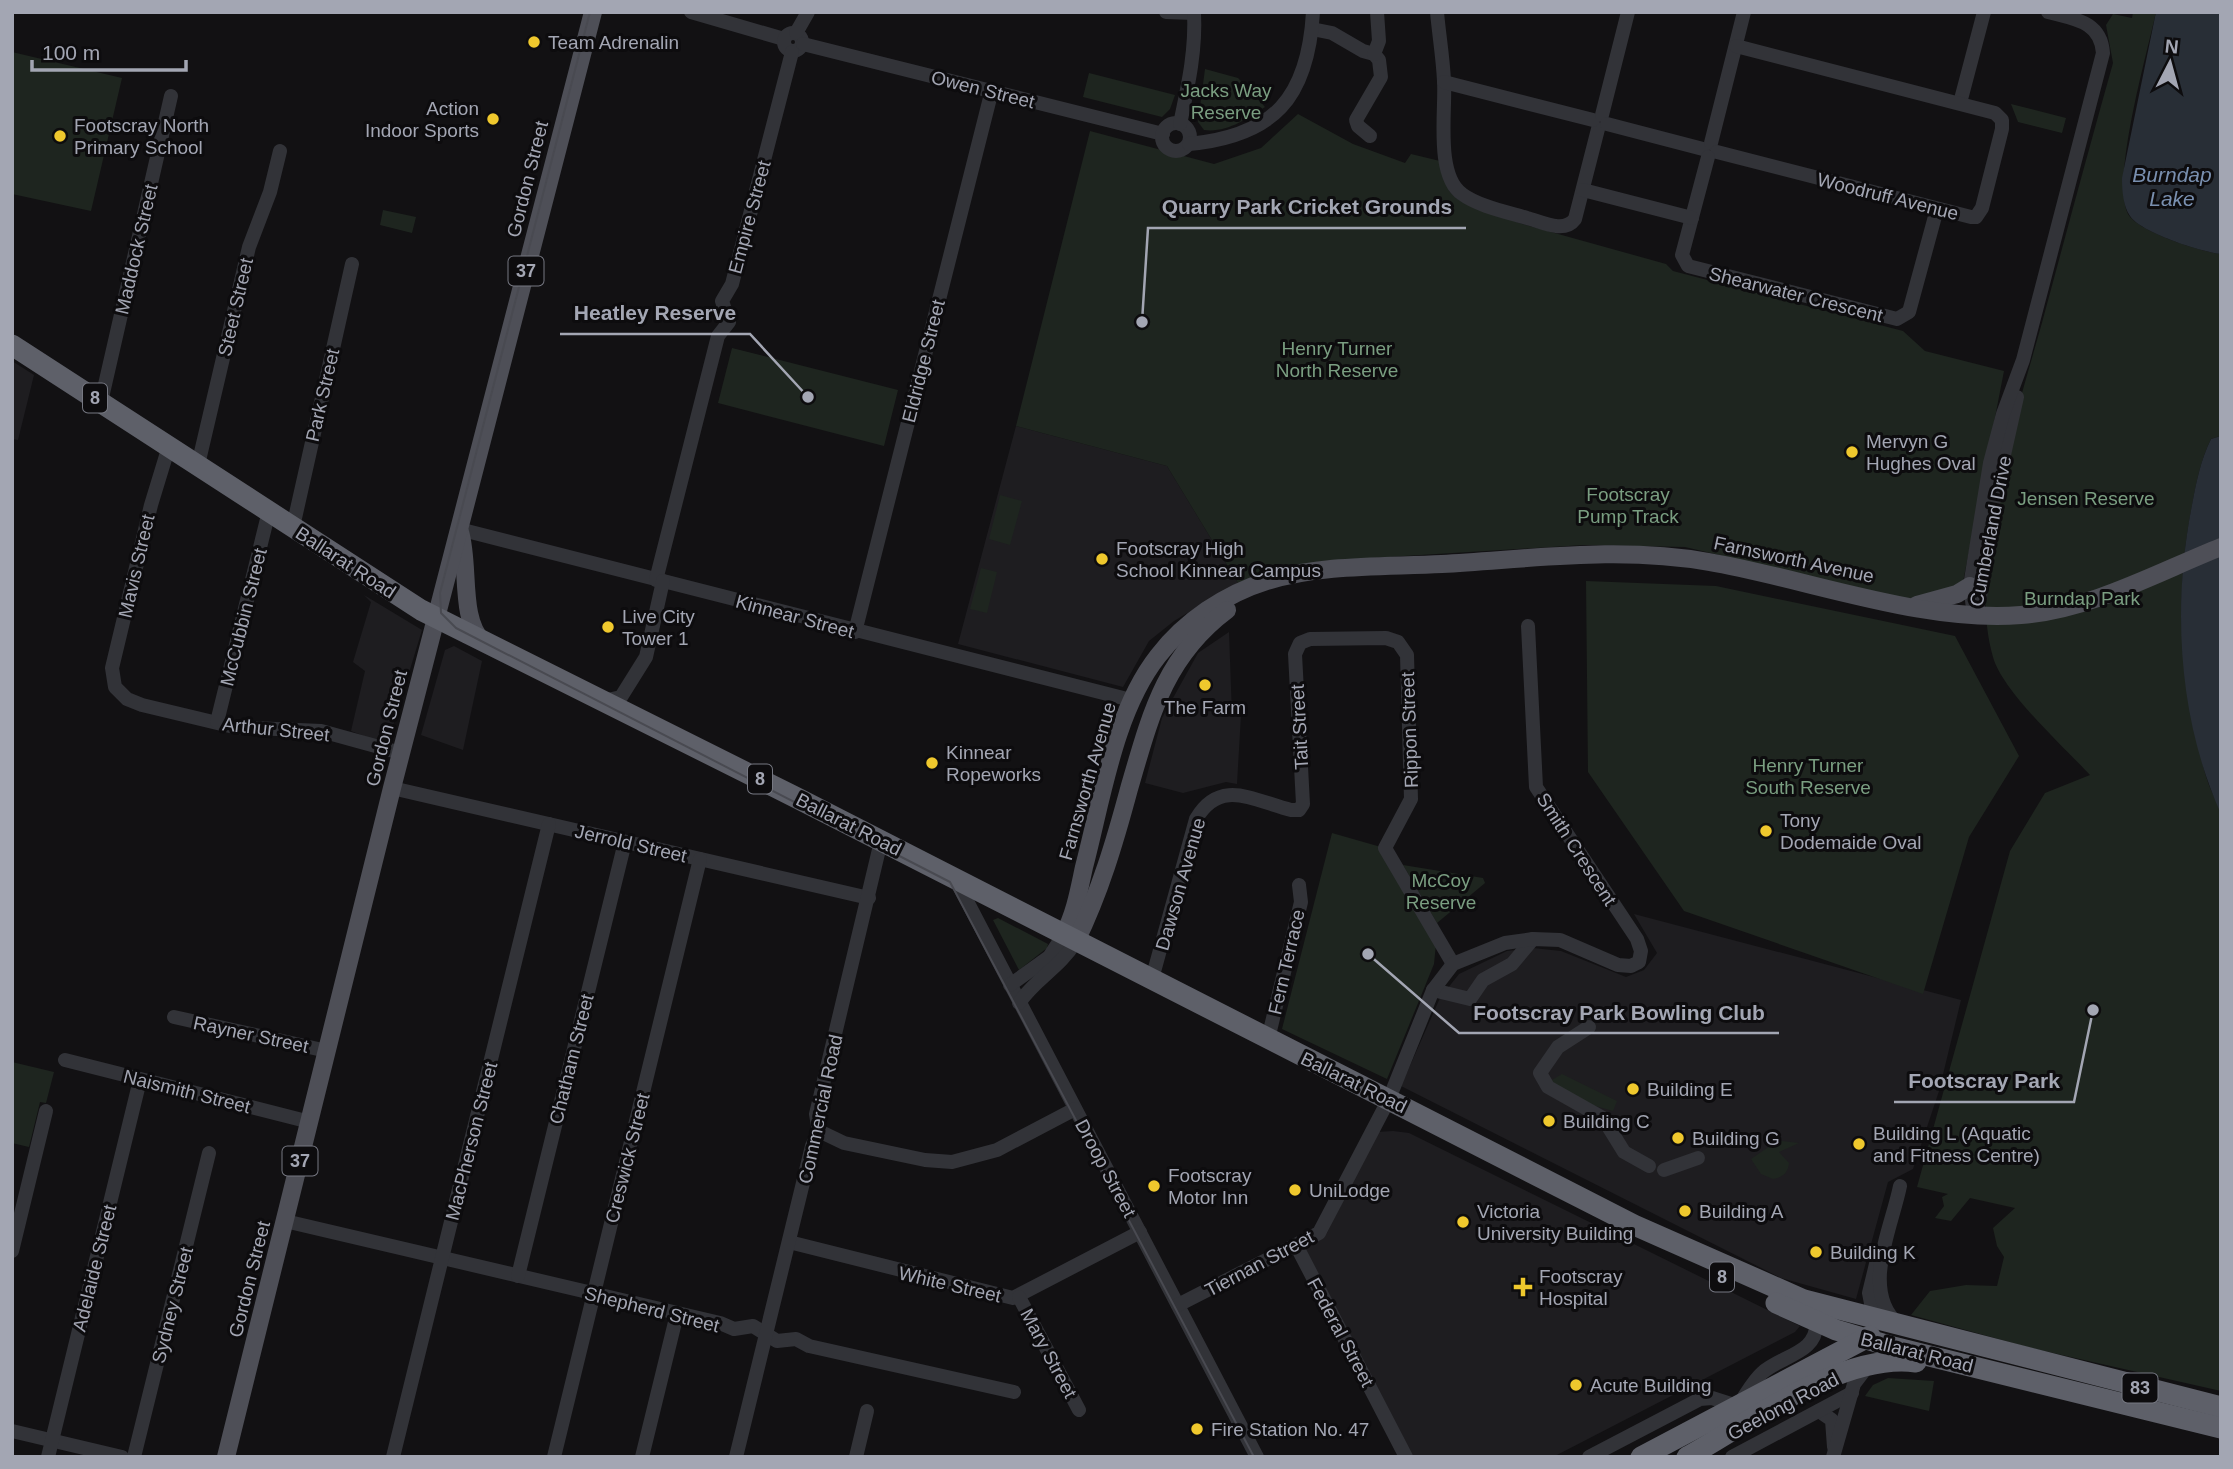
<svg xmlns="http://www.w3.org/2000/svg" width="2233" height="1469" font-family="Helvetica,sans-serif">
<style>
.built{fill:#1e1d20}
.green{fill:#1e251f}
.water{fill:#282e36}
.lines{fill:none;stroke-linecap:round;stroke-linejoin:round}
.minor{stroke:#323338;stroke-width:14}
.major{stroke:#4e4f57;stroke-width:18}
.highway{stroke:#5e6069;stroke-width:21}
.tram{stroke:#494a51;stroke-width:2}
.poi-dot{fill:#efc82d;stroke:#0d0c0e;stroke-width:2.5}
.labels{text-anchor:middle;stroke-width:6;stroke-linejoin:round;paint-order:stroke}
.shield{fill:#0d0c0e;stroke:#767882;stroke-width:2}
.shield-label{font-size:18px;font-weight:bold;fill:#a3a6b3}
.poi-label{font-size:19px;fill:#a3a6b3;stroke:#0d0c0e;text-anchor:start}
.street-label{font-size:19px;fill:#a3a6b3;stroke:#0d0c0e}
.park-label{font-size:19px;fill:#7a9e81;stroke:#0d0c0e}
.water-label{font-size:21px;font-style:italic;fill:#798faf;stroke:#0d0c0e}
.leader{fill:none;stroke:#a3a6b3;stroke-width:2.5}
.callout-dot{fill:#a3a6b3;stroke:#0d0c0e;stroke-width:2.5}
.callout-label{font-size:21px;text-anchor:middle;font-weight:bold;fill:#a3a6b3;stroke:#0d0c0e;stroke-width:6;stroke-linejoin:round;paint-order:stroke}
</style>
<rect width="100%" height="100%" fill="#121113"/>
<g class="built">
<path d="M12 361 34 375 18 440 12 439Z"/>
<path d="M1016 426 1167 466 1238 583 1174 621 1149 641 1123 687 958 644Z"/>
<path d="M364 595 422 630 387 745 351 731 365 671 353 662 371 602Z"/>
<path d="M1229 632 1232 715H1241L1237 784 1226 782 1183 793 1145 783 1162 718 1198 653Z"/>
<path d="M454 646 482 661 463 750 421 735 445 650Z"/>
<path d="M1634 914 1961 1000 1939 1091 1913 1169 1888 1182 1856 1299 1781 1278 1401 1086 1440 998 1459 974 1507 951 1533 948 1561 951 1626 977 1644 970 1657 953Z"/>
<path d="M1393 1131 1409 1133 1800 1326 1795 1332 1553 1457H1412L1304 1249 1327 1233 1377 1132Z"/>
</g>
<g class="green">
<path d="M2133 12H2156C2147 54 2111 180 2128 214 2137 231 2201 252 2221 254V436L2211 439C2201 459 2196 483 2192 506 2176 586 2179 664 2198 743 2203 766 2207 788 2221 808V1391L2031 1348 1911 1315 1930 1291 1966 1285 1997 1286 2004 1257 1997 1246 1993 1228 2015 1208 1970 1198 1951 1221 1935 1218 1944 1206 1942 1197 1948 1194 1917 1187 2010 851 2045 793 2090 775C2065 748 2002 691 1993 657 1966 562 2017 414 2043 319 2066 234 2089 148 2113 63L2106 25 2113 14 2132 18Z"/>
<path d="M12 52 122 78 91 211 12 194Z"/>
<path d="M1205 69 1238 78 1265 107C1246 119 1227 133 1204 130L1198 122Z"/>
<path d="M1089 73 1175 95 1170 109 1162 117 1083 97Z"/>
<path d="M2011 104 2066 118 2062 133 2018 122Z"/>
<path d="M1298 114 1353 144 1405 163 1411 154 1440 161 1450 192 1457 199 1519 223 1666 264 1673 271 1903 331 1925 351 2004 371 1963 582 1924 599H1906L1685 547 1584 545 1323 561 1275 570 1238 583 1167 466 1016 426 1090 131 1214 164 1261 148Z"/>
<path d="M383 210 416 217 412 233 380 225Z"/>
<path d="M732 348 898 390 884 446 718 403Z"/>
<path d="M1000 495 1022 501 1010 545 989 539Z"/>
<path d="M981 568 997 572 987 613 970 609Z"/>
<path d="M1586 581 1716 586 1955 636 2019 756 1969 837 1923 994 1684 911 1588 772Z"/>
<path d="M1332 833 1381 847 1436 944 1434 964 1387 1079 1282 1029Z"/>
<path d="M1403 865 1483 878 1485 883 1437 923Z"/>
<path d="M998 918 1048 944 1047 948 1019 970 993 920Z"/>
<path d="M12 1062 54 1072 46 1103 40 1102 29 1147 12 1143Z"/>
<path d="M1562 1074 1617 1101 1613 1111 1592 1105 1547 1083Z"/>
<path d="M1773 1140 1799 1143 1779 1152 1789 1163C1788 1173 1783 1177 1773 1179L1761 1174 1751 1159 1770 1146Z"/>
<path d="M1888 1378 1934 1381 1929 1411 1865 1396 1873 1385Z"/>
</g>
<g class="water">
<path d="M2156 12H2221V254C2201 252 2140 232 2130 216 2123 206 2122 190 2122 178Z"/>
<path d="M2221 436V814C2178 719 2172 606 2192 505 2196 483 2201 459 2211 439Z"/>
</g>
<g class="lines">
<g class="minor">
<path d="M691 12 784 39"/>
<path d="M1166 12 1194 13"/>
<path d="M1437 12C1439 35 1443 58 1444 81 1446 110 1435 175 1462 194 1478 206 1507 212 1527 218 1542 222 1564 234 1575 219L1598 129"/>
<path d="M1312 29 1332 33 1363 51 1374 54 1379 60 1381 77 1356 120 1358 126 1370 136"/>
<circle cx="793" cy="42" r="9"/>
<path d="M796 33 808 12"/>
<path d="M803 44 1163 134"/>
<path d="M1374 54 1379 41 1377 12"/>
<path d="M1444 82 1593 120"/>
<path d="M1960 103 1984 12"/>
<path d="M1602 115 1628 12"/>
<circle cx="1176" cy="137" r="14"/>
<path d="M1180 124C1188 86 1196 51 1194 12"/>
<path d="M1607 124 1703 149"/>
<path d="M1711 143 1744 12"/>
<path d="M1189 144C1274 136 1308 98 1313 12"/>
<path d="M1717 152 1971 217H1976L1982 208 2002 129V120L1995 113 1736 46"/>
<path d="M1708 157 1682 255 1688 266 1897 319 1909 312 1937 209"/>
<path d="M1583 190 1692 218"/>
<path d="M101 402 171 96"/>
<path d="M169 446 151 505 112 668 115 687 127 699 142 705 234 727 321 731 401 753"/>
<path d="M198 465 249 247 270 192 280 151"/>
<path d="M1990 517 2017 397"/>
<path d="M293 527 352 264"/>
<path d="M459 529 1131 700"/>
<path d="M656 580 718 336 729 322 722 301 732 284 792 52"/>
<path d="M1975 614 1980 598 1986 541"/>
<path d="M1974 615 1970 586 1990 463 2003 414 2023 360 2103 53C2101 21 2074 19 2048 12"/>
<path d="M855 632 992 90"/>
<path d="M603 701 621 697 646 657 663 581"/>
<path d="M217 722 269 511"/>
<path d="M392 788 869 898"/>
<path d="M956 880 1257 1457"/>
<path d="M1152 979 1196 819C1220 778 1252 800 1291 810H1299L1303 804 1295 654 1300 643 1310 639 1386 638 1398 642 1407 655 1411 799 1385 848 1453 964"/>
<path d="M1010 985 1049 957 1064 934"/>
<path d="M1433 990 1470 999 1483 980 1512 964 1533 939"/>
<path d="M1019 1003C1036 978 1060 968 1076 941"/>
<path d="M174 1017 327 1051"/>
<path d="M1589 1027 1558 1047 1540 1073 1548 1087 1603 1118 1624 1152 1649 1166"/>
<path d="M1268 1039 1301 902 1299 885"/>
<path d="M65 1060 310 1122"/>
<path d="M819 1131 844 1143 925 1160 952 1162 997 1150 1075 1109"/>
<path d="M1664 1170 1698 1158"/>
<path d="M285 1221 720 1323 734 1329 753 1326 777 1341 796 1339 809 1346 1014 1392"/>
<path d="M789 1242 1013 1298 1140 1232"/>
<path d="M1296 1245 1406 1457"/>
<path d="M12 1251 46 1111"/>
<path d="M518 1276 625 842"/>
<path d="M1019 1297 1079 1410"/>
<path d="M1178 1305 1319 1233 1389 1099 1433 990 1453 964 1505 943 1533 939 1560 940 1618 965 1631 966 1639 962 1641 951 1637 939 1536 787 1528 626"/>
<path d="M1874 1319 1869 1293 1876 1264"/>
<path d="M1898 1324C1860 1291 1892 1227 1900 1186"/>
<path d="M1742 1400C1748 1391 1754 1380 1762 1373 1780 1356 1819 1353 1816 1322"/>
<path d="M1819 1411 1832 1420 1834 1447"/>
<path d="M12 1431 122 1457"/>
<path d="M48 1457 140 1080"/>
<path d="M134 1457 209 1153"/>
<path d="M393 1457 549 824"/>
<path d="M554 1457 700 859"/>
<path d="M642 1457 677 1314"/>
<path d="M736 1457 812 1146 819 1132 816 1114 881 841"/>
<path d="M856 1457 867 1411"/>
<path d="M1589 1457 1700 1399 1712 1398 1737 1406"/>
<path d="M1732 1457 1852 1393"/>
<path d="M1833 1457 1854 1384 1867 1367"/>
</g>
<g class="major">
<path d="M460 532C470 565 459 619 483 642"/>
<path d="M1917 605 1957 594 1970 586"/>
<path d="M1064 934C1075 914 1079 890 1084 867 1102 799 1114 712 1158 656 1185 621 1225 594 1267 581 1322 564 1385 567 1442 564 1532 559 1620 546 1709 562 1808 579 1922 623 2021 615 2090 610 2158 572 2221 547"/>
<path d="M1076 941C1100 892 1115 841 1129 789 1150 717 1164 657 1227 610"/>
<path d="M226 1457 392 788 593 12"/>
</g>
<g class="highway">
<path d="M12 345 421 610 797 798 1634 1225 1804 1300 2221 1407"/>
<path d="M1776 1303 1836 1330 1893 1347 2221 1428"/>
<path d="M1641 1457 1870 1336"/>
<path d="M1687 1457C1749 1423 1842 1352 1916 1362"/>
</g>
<path class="tram" d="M590 12 440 593 441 613 456 628 950 882 1254 1457"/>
</g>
<g class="poi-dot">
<circle cx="534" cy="42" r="7"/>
<circle cx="493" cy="119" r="7"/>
<circle cx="60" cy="136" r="7"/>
<circle cx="1852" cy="452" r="7"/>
<circle cx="1102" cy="559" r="7"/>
<circle cx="608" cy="627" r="7"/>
<circle cx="1205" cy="685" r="7"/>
<circle cx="932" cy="763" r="7"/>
<circle cx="1766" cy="831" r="7"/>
<circle cx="1633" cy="1089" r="7"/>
<circle cx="1549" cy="1121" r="7"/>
<circle cx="1678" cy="1138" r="7"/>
<circle cx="1859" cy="1144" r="7"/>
<circle cx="1154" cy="1186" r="7"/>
<circle cx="1295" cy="1190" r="7"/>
<circle cx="1685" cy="1211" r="7"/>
<circle cx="1463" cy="1222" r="7"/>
<circle cx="1816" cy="1252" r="7"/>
<path d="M1519.5 1276.5h7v7h7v7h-7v7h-7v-7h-7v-7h7z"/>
<circle cx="1576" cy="1385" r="7"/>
<circle cx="1197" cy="1429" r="7"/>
</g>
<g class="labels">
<g class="shield">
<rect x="508.5" y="256.5" width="35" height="29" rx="5"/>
<rect x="83" y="383.5" width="24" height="29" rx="5"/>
<rect x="748" y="764.5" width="24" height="29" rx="5"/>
<rect x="282.5" y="1146.5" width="35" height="29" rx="5"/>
<rect x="1710" y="1262.5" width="24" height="29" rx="5"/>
<rect x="2122.5" y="1373.5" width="35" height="29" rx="5"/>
</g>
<g class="shield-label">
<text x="526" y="277">37</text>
<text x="95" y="404">8</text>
<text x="760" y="785">8</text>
<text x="300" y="1167">37</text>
<text x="1722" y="1283">8</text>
<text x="2140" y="1394">83</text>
</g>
<g class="poi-label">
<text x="548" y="49">Team Adrenalin</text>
<text x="479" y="115" text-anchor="end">Action<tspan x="479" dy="22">Indoor Sports</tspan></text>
<text x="74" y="132">Footscray North<tspan x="74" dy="22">Primary School</tspan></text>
<text x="1866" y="448">Mervyn G<tspan x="1866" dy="22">Hughes Oval</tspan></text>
<text x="1116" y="555">Footscray High<tspan x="1116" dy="22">School Kinnear Campus</tspan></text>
<text x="622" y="623">Live City<tspan x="622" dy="22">Tower 1</tspan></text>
<text x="1205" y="714" text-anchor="middle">The Farm</text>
<text x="946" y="759">Kinnear<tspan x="946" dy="22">Ropeworks</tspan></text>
<text x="1780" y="827">Tony<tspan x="1780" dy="22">Dodemaide Oval</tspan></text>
<text x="1647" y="1096">Building E</text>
<text x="1563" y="1128">Building C</text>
<text x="1873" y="1140">Building L (Aquatic<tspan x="1873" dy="22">and Fitness Centre)</tspan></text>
<text x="1692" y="1145">Building G</text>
<text x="1168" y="1182">Footscray<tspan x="1168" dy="22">Motor Inn</tspan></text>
<text x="1309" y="1197">UniLodge</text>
<text x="1477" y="1218">Victoria<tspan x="1477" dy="22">University Building</tspan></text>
<text x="1699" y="1218">Building A</text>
<text x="1830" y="1259">Building K</text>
<text x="1539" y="1283">Footscray<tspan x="1539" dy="22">Hospital</tspan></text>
<text x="1590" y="1392">Acute Building</text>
<text x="1211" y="1436">Fire Station No. 47</text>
</g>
<g class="street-label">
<text transform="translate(983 89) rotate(14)" y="7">Owen Street</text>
<text transform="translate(527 179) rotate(-76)" y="7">Gordon Street</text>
<text transform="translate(1888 196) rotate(14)" y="7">Woodruff Avenue</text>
<text transform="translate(749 217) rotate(-75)" y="7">Empire Street</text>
<text transform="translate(136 249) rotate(-77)" y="7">Maddock Street</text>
<text transform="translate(1796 294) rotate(14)" y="7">Shearwater Crescent</text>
<text transform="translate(235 307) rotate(-77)" y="7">Steet Street</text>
<text transform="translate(923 361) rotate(-76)" y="7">Eldridge Street</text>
<text transform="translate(322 395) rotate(-77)" y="7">Park Street</text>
<text transform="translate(1990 531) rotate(-79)" y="7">Cumberland Drive</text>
<text transform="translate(1794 559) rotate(12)" y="7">Farnsworth Avenue</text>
<text transform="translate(346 562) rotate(33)" y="7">Ballarat Road</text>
<text transform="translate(136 566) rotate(-77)" y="7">Mavis Street</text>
<text transform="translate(795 616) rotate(15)" y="7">Kinnear Street</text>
<text transform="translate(243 617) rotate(-76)" y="7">McCubbin Street</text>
<text transform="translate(1299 727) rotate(-93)" y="7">Tait Street</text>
<text transform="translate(386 728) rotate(-76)" y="7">Gordon Street</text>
<text transform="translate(276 729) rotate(6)" y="7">Arthur Street</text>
<text transform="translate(1409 730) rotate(-92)" y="7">Rippon Street</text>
<text transform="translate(1087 781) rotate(-74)" y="7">Farnsworth Avenue</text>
<text transform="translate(849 824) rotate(27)" y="7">Ballarat Road</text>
<text transform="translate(631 843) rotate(13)" y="7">Jerrold Street</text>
<text transform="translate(1577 849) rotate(57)" y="7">Smith Crescent</text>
<text transform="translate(1180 884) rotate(-74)" y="7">Dawson Avenue</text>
<text transform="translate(1286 962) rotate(-77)" y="7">Fern Terrace</text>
<text transform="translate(251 1034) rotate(12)" y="7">Rayner Street</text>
<text transform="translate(571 1059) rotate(-76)" y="7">Chatham Street</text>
<text transform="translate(1354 1082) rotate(26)" y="7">Ballarat Road</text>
<text transform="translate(187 1091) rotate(14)" y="7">Naismith Street</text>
<text transform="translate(820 1109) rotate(-78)" y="7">Commercial Road</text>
<text transform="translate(471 1141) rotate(-76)" y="7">MacPherson Street</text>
<text transform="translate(627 1158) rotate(-76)" y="7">Creswick Street</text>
<text transform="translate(1106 1168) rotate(62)" y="7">Droop Street</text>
<text transform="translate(1259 1263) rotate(-28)" y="7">Tiernan Street</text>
<text transform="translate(94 1268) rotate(-76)" y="7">Adelaide Street</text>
<text transform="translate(249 1279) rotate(-76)" y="7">Gordon Street</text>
<text transform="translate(950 1284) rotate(13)" y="7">White Street</text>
<text transform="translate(172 1305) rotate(-76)" y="7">Sydney Street</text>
<text transform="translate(652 1309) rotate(14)" y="7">Shepherd Street</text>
<text transform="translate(1341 1332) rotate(62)" y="7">Federal Street</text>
<text transform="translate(1917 1352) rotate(14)" y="7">Ballarat Road</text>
<text transform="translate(1049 1353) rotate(62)" y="7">Mary Street</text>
<text transform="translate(1783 1406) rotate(-28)" y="7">Geelong Road</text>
</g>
<g class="park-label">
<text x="1226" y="97">Jacks Way<tspan x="1226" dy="22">Reserve</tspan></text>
<text x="1337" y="355">Henry Turner<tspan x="1337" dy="22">North Reserve</tspan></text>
<text x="1628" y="501">Footscray<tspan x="1628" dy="22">Pump Track</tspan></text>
<text x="2086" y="505">Jensen Reserve</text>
<text x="2082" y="605">Burndap Park</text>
<text x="1808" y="772">Henry Turner<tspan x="1808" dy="22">South Reserve</tspan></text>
<text x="1441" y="887">McCoy<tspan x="1441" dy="22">Reserve</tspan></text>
</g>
<g class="water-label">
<text x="2172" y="182">Burndap<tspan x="2172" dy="24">Lake</tspan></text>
</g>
</g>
<path class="leader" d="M1142 322L1148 228H1466M808 397L750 334H560M1368 954L1459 1033H1779M2093 1010L2074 1102H1894"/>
<g class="callout-dot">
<circle cx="1142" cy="322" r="7"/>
<circle cx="808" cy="397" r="7"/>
<circle cx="1368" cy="954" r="7"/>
<circle cx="2093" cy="1010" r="7"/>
</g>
<g class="callout-label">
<text x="1307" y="214">Quarry Park Cricket Grounds</text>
<text x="655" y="320">Heatley Reserve</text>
<text x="1619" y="1020">Footscray Park Bowling Club</text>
<text x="1984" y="1088">Footscray Park</text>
</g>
<rect width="2233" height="1469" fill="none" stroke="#a3a6b3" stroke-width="28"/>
<g transform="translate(2170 63) rotate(6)" stroke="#0d0c0e" stroke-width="5" paint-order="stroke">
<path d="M0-5L12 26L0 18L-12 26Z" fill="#a3a6b3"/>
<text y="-10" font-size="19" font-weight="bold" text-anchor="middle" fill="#a3a6b3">N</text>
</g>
<path d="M32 60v10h154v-10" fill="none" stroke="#a3a6b3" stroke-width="3.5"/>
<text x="42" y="60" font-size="21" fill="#a3a6b3" stroke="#0d0c0e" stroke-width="5" paint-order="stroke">100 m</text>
</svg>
